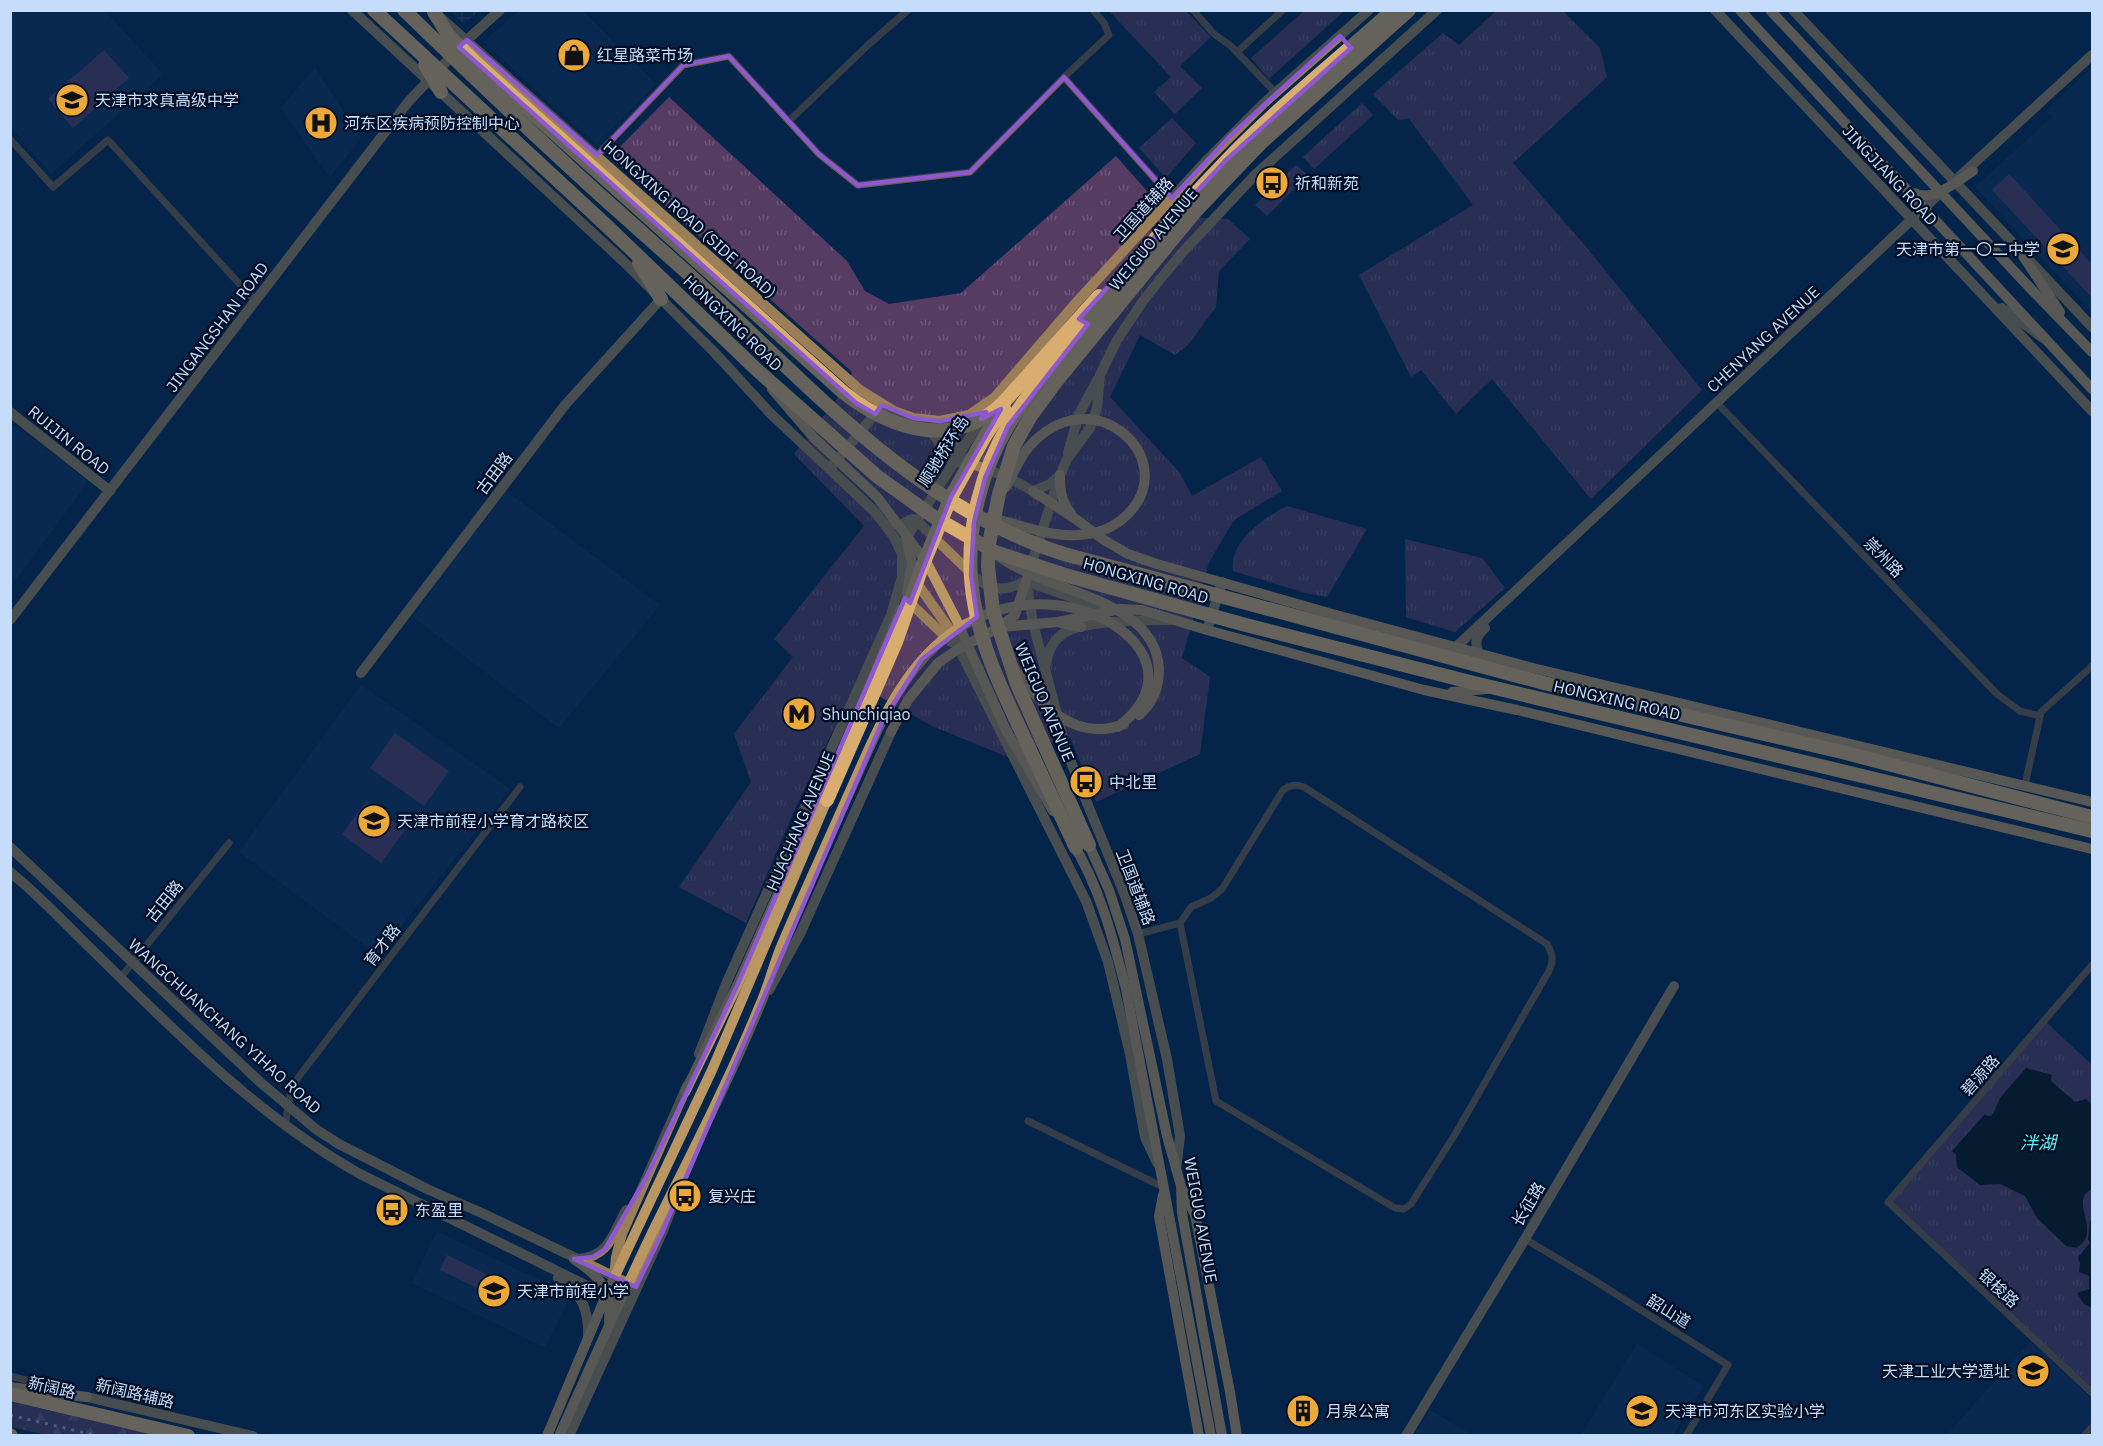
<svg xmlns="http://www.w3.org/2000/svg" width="2103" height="1446" font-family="'IBM Plex Sans','Noto Sans SC',sans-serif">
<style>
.built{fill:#0e305a}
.industrial{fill:url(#industrial-grid)}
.grass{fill:url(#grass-tufts)}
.forest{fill:url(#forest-firs)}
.pitch{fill:#563b62}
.water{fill:#041010}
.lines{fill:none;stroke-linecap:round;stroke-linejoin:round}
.street{stroke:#705e46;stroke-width:7}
.secondary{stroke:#9a7e57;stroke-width:10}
.primary{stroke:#ba9663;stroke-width:10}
.highway{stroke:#d8ad6f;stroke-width:14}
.rail{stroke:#93accc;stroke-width:3;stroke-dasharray:3 6;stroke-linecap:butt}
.marked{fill:none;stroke:#8e58ce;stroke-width:4.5;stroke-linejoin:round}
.labels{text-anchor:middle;stroke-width:4.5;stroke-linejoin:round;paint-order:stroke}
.poi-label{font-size:16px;fill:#c5dcfa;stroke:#010e23;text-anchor:start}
.street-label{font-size:16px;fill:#c5dcfa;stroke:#010e23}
.water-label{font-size:18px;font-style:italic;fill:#5df1f1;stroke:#010e23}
</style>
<defs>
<pattern id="industrial-grid" width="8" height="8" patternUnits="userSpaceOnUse" patternTransform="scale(1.5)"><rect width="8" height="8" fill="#0e305a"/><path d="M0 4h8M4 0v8" fill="none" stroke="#304d73"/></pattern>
<pattern id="grass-tufts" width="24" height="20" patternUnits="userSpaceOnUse" patternTransform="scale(1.5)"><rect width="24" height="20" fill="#563b62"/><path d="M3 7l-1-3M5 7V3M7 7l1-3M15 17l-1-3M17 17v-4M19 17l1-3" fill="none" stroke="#6d5779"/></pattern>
<pattern id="forest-firs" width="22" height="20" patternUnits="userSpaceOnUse" patternTransform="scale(1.5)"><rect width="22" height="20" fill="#563b62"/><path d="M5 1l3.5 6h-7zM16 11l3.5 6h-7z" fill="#6d5779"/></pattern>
</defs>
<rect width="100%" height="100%" fill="#06254a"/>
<g class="built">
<path d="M10 11H105L163 74 51 174 11 127Z"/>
<path d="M519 11H583L656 84 597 145 483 42Z"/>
<path d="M315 68 361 138 330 177 281 108Z"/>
<path d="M2092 68V312L1975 187 2052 117 2046 110Z"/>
<path d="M10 423 85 479 86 482 85 486 11 586Z"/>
<path d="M506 491 660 605 559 728 413 617Z"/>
<path d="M361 685 510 789 378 955 239 852Z"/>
<path d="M437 1232 555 1287 565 1294 566 1305 545 1347 412 1283Z"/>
<path d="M2030 1342 2092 1399V1426L2083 1435 1946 1436Z"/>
<path d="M1637 1344 1703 1386 1673 1435H1581Z"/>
<path d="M1430 1410 1472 1435H1415Z"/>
</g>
<path class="industrial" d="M450 11H479L464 24Z"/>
<g class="grass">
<path d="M1109 11H1186L1211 37 1180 66 1202 88 1175 114 1154 92 1171 77Z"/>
<path d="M1304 11H1344L1269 79 1251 58Z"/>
<path d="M1496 11H1563L1600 48 1607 77 1513 163 1582 242 1702 390 1591 499 1492 379 1456 414 1421 370 1411 377 1359 275 1473 205 1409 119 1398 120 1373 94 1443 33 1459 45Z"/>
<path d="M669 97 847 261 865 291 889 304 961 293 1116 156 1169 216 1228 219 1250 239 1219 271 1216 307 1188 345 1175 355 1140 335 1110 397 1180 473 1192 496 1261 457 1282 491 1234 520 1209 562 1182 658 1210 677 1200 754 1096 802 1070 737 1008 757 932 726 856 683 794 811 746 923 679 887 751 782 734 734 793 657 774 639 864 526 794 454 844 390 852 372 610 157Z"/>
<path d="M1362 103 1373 115 1314 169 1303 157Z"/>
<path d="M1172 118 1196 143 1166 178 1139 148Z"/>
<path d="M1296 165 1308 175 1267 216 1255 205Z"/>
<path d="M1287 506 1367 529 1327 597 1306 593 1233 571C1229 541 1264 518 1287 506Z"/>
<path d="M1405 539 1482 558 1505 588 1455 632 1406 617Z"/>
<path d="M2046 1022 2092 1065V1389L1891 1202Z"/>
</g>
<path class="forest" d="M11 1402 156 1435H47L11 1427Z"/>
<g class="pitch">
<path d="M104 50 129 78 73 128 48 99Z"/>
<path d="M2009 174 2092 264V298L1992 190Z"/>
<path d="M395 733 449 771 424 806 370 768Z"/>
<path d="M366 801 405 830 381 863 342 834Z"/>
<path d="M447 1255 507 1284 500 1299 440 1270Z"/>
</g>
<g class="water">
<path d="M2026 1068 2052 1075 2051 1081 2075 1102 2086 1099 2092 1105V1189C2072 1198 2092 1221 2086 1237 2085 1241 2080 1245 2077 1248L2066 1246 2037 1218 2025 1196 2000 1184 1980 1185 1957 1167 1956 1155 1952 1151 1984 1115 1991 1116 1994 1112 2000 1098Z"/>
<path d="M2090 1220 2092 1221V1308L2084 1304 2077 1293 2089 1289V1276L2079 1272 2080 1264 2078 1257 2090 1243 2088 1239Z"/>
</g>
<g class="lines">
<g class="street">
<path d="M1193 10 1214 34 1231 46 1276 93"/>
<path d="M1237 52 1283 10"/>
<path d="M1064 77 1109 35 1104 23 1093 10"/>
<path d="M789 121 868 45 908 10"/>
<path d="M10 139 53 187 108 140 255 301"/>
<path d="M597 155 683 65 729 56 819 154 858 185 970 172 1064 77 1172 198"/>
<path d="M1717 403 1997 694 2020 711 2040 716"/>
<path d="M2025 785 2041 712 2092 666"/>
<path d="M1138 934 1180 923 1216 1101 1395 1208 1404 1209 1411 1204 1457 1131 1550 969C1554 959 1552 953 1547 944L1304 787C1295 784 1290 785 1283 790L1222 889 1211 898 1191 907 1180 923"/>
<path d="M2092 965 1888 1202 2092 1393"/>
<path d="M121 977 229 843"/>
<path d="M1028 1121 1163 1187"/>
<path d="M285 1127C288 1110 288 1093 297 1079L520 787"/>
<path d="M1525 1239 1592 1279 1728 1365 1686 1436"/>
<path d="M10 1376 62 1389"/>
<path d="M2084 1436 2092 1427"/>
</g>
<g class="secondary">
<path d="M352 10 623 261 715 353 770 413 876 513 894 537 914 579 948 627 1086 901 1108 962 1130 1054 1145 1137 1157 1163"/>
<path d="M1715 10 2092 411"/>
<path d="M1793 10 2092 327"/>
<path d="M441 18 860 390 894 411 913 418 940 421 969 415 995 397 1074 305 1206 161 1264 103 1369 10"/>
<path d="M1960 176 2092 55"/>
<path d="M2002 308 2043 338"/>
<path d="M10 412 110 491"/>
<path d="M927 426 953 462"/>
<path d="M944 426 955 440 962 456"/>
<path d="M1068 453 1079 414 1098 379"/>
<path d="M953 462C971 460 1025 483 1038 496"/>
<path d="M832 466 879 409"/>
<path d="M1033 491 1050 484 1058 477"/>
<path d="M892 523 901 525 912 519 917 521 976 578C993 592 1006 591 1026 581L1060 475 1067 459 1090 428 1097 408 1100 375 1117 340 1143 301 1158 282 1181 254 1255 175 1437 10"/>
<path d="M902 545 982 418"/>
<path d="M1026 581 1033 623 1066 749 1083 793 1124 893 1138 934 1167 1059 1180 1136 1176 1169"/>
<path d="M1026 581 1110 611"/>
<path d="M906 599 951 642"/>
<path d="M10 620 409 101 467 40 500 10"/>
<path d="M1207 630 1222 582"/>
<path d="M1456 647 1941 192"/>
<path d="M1479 654C1474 642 1476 636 1485 628"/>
<path d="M1046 664C1048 652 1053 640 1064 633 1084 620 1146 620 1171 620"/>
<path d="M361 673 565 405 661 299"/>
<path d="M10 847 260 1082 317 1130 339 1144 427 1189 484 1214 636 1287"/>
<path d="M10 872C35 892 57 915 80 938 167 1023 253 1114 360 1174L628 1306"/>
<path d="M769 990 800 934 891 732"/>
<path d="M699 1054 726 984 891 615 902 577V559"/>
<path d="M578 1259C609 1257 613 1234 626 1210"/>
<path d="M614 1277 616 1257 622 1234 687 1086"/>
<path d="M558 1278C582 1291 589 1311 588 1337"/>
<path d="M87 1397 253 1436"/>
<path d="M569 1436 662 1233 681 1184"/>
<path d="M1406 1436 1525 1239 1674 986"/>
</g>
<g class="primary">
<path d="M1740 10 2092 389"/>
<path d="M1770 10 2030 288 2092 352"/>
<path d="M1914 193C1933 203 1957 181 1973 171"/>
<path d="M2017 247 2060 312"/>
<path d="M772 389 814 438 877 497 927 563 956 619 1006 730 1053 811"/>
<path d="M1060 475C1060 490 1061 502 1071 513"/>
<path d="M1033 491 1077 520 1104 540 1128 554 1157 564 1336 615 1533 668 2092 802"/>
<path d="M989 517C1017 524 1049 537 1078 535 1097 534 1114 528 1127 515 1184 459 1091 374 1028 448 1019 459 1013 474 1006 487"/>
<path d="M999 556C1045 593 1157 597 1159 670 1159 687 1153 703 1139 715"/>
<path d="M907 593 912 563 907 541"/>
<path d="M1061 623 1081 627"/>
<path d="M1000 627 1058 622 1120 609 1142 610 1207 630 1424 690 1517 710 2092 849"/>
<path d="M877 668 900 610"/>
<path d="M1016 671C1042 706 1076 743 1124 724"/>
<path d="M1452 692 1487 689"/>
<path d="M891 732 908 700 938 663 958 649 1000 627 1015 615 1026 581"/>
<path d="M1072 842C1100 887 1113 939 1126 989L1211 1436"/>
<path d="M1089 845 1109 890 1125 939 1167 1136 1181 1186 1182 1213 1222 1436"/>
<path d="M685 1092 737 986 834 768"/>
<path d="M1183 1190 1195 1215 1230 1392 1237 1436"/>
<path d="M1163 1195 1159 1216 1199 1436"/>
<path d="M574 1259C599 1276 612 1289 609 1321"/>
<path d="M10 1387 87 1397"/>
<path d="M547 1436 607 1293 712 1070 827 800"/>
<path d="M559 1436C590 1368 620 1300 652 1233 689 1158 728 1083 760 1005 768 987 773 967 780 949 801 899 824 850 846 800 873 741 896 674 950 634 983 610 1023 600 1063 606 1128 616 1186 674 1118 727"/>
</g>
<g class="highway">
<path d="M374 10 608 227 757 370 878 477 934 517 995 552 1065 575 1242 624 1470 682 2092 831"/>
<path d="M404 10C468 72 533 134 599 194 630 222 662 250 693 278 806 382 914 507 1064 554L1544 683 1842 752 2092 817"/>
<path d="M434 12 453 43"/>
<path d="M449 36 476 63 844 393C892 430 953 450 1003 403L1099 296"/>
<path d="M425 65 441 92"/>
<path d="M639 263 661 299"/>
<path d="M827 800 896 642 922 567 951 497 985 436 1004 408"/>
<path d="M1089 845 1017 684 993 611 988 566 989 544 999 494 1014 446 1030 417 1055 383 1194 213 1262 142 1409 10"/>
<path d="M1076 848C1059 811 1041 774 1024 737 1000 686 975 635 971 578 967 527 982 469 1008 426 1034 382 1071 344 1103 305 1114 292 1123 277 1134 264 1163 229 1194 194 1226 161 1278 107 1337 60 1393 10"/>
<path d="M10 1394 188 1436"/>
<path d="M10 1435 11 1436"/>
</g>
<path class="rail" d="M10 1415 98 1436"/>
</g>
<path d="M0 0H2103V1446H0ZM1340 36 1351 48 1226 160 1105 290 1079 319 1088 324 1008 426 985 478 974 522 971 575 977 617 922 659 883 720 662 1233 636 1287 574 1259 593 1257 605 1249 646 1178 737 986 905 598 910 603 951 497 1001 409 981 419 986 412 940 421 913 418 882 405 875 414 856 403 459 47 467 40 597 155 683 65 729 56 819 154 858 185 970 172 1064 77 1172 198 1230 136Z" fill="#06254a" fill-opacity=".55" fill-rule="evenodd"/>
<path class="marked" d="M1340 36 1351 48 1226 160 1105 290 1079 319 1088 324 1008 426 985 478 974 522 971 575 977 617 922 659 883 720 662 1233 636 1287 574 1259 593 1257 605 1249 646 1178 737 986 905 598 910 603 951 497 1001 409 981 419 986 412 940 421 913 418 882 405 875 414 856 403 459 47 467 40 597 155 683 65 729 56 819 154 858 185 970 172 1064 77 1172 198 1230 136Z"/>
<defs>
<symbol id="shop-disc" viewBox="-11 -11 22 22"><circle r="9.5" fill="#eca93a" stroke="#010e23"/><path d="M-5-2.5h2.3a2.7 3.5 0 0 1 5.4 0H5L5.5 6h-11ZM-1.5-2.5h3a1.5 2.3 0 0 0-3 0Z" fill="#111"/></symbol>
<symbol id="school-disc" viewBox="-11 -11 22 22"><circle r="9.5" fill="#eca93a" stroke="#010e23"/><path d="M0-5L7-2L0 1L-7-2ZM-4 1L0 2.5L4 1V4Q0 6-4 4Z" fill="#111"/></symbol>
<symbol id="hospital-disc" viewBox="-11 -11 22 22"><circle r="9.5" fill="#eca93a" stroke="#010e23"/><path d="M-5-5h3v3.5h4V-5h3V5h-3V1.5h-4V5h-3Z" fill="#111"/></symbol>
<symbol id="bus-disc" viewBox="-11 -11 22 22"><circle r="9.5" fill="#eca93a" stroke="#010e23"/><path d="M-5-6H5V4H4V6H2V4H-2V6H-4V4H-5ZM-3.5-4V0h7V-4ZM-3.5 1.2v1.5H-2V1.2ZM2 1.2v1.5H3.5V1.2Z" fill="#111"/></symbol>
<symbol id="metro-disc" viewBox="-11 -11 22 22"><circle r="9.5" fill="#eca93a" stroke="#010e23"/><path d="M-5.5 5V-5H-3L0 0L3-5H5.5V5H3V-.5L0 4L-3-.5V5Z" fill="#111"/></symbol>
<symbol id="university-disc" viewBox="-11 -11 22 22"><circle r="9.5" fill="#eca93a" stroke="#010e23"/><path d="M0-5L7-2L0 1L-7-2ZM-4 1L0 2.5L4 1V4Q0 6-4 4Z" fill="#111"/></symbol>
<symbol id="building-disc" viewBox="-11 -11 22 22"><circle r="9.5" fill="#eca93a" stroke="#010e23"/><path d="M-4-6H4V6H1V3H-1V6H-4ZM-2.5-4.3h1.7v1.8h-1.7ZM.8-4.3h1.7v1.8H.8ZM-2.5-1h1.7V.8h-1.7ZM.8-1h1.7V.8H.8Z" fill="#111"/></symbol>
</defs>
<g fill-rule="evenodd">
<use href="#shop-disc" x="555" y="36" width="38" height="38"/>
<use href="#school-disc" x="53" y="81" width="38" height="38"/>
<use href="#hospital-disc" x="302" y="104" width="38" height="38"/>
<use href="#bus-disc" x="1253" y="164" width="38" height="38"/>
<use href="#school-disc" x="2044" y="230" width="38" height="38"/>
<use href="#metro-disc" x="780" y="695" width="38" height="38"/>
<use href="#bus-disc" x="1067" y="763" width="38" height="38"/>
<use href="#school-disc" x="355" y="802" width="38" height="38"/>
<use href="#bus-disc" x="666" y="1177" width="38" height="38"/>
<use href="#bus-disc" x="373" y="1191" width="38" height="38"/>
<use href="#school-disc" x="475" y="1272" width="38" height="38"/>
<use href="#university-disc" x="2014" y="1352" width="38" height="38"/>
<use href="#building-disc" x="1284" y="1392" width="38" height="38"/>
<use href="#school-disc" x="1623" y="1392" width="38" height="38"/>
</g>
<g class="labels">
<g class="poi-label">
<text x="597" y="61">红星路菜市场</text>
<text x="95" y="106">天津市求真高级中学</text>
<text x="344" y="129">河东区疾病预防控制中心</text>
<text x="1295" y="189">祈和新苑</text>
<text x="2040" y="255" text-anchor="end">天津市第一〇二中学</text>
<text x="822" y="720">Shunchiqiao</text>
<text x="1109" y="788">中北里</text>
<text x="397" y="827">天津市前程小学育才路校区</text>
<text x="708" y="1202">复兴庄</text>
<text x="415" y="1216">东盈里</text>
<text x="517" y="1297">天津市前程小学</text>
<text x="2010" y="1377" text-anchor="end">天津工业大学遗址</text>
<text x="1326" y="1417">月泉公寓</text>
<text x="1665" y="1417">天津市河东区实验小学</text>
</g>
<g class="street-label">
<text transform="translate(1890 175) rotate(47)" y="6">JINGJIANG ROAD</text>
<text transform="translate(1143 209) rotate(-48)" y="6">卫国道辅路</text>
<text transform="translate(690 219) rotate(42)" y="6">HONGXING ROAD (SIDE ROAD)</text>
<text transform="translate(1153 239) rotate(-50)" y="6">WEIGUO AVENUE</text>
<text transform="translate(733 323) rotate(44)" y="6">HONGXING ROAD</text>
<text transform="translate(217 327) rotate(-53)" y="6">JINGANGSHAN ROAD</text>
<text transform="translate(1763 339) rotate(-43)" y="6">CHENYANG AVENUE</text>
<text transform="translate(69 440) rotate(39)" y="6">RUIJIN ROAD</text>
<text transform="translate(943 451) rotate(-58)" y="6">顺驰桥环岛</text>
<text transform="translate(494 473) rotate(-53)" y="6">古田路</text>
<text transform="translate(1884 557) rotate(46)" y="6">崇州路</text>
<text transform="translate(1146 580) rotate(16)" y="6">HONGXING ROAD</text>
<text transform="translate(1617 700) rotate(13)" y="6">HONGXING ROAD</text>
<text transform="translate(1045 702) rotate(67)" y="6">WEIGUO AVENUE</text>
<text transform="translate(800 821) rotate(-67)" y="6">HUACHANG AVENUE</text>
<text transform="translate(1136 887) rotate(69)" y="6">卫国道辅路</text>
<text transform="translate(164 901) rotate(-51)" y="6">古田路</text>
<text transform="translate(382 945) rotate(-53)" y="6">育才路</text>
<text transform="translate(225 1026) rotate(42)" y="6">WANGCHUANCHANG YIHAO ROAD</text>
<text transform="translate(1980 1075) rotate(-49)" y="6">碧源路</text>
<text transform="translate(1528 1204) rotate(-59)" y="6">长征路</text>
<text transform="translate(1201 1220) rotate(80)" y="6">WEIGUO AVENUE</text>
<text transform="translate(1999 1288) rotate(43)" y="6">银梭路</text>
<text transform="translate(1669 1311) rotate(32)" y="6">韶山道</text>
<text transform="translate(52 1387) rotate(13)" y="6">新阔路</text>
<text transform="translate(135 1393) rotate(13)" y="6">新阔路辅路</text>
</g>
<g class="water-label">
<text x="2038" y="1149">泮湖</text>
</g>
</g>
<rect width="2103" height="1446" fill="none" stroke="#c5dcfa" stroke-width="24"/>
</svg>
